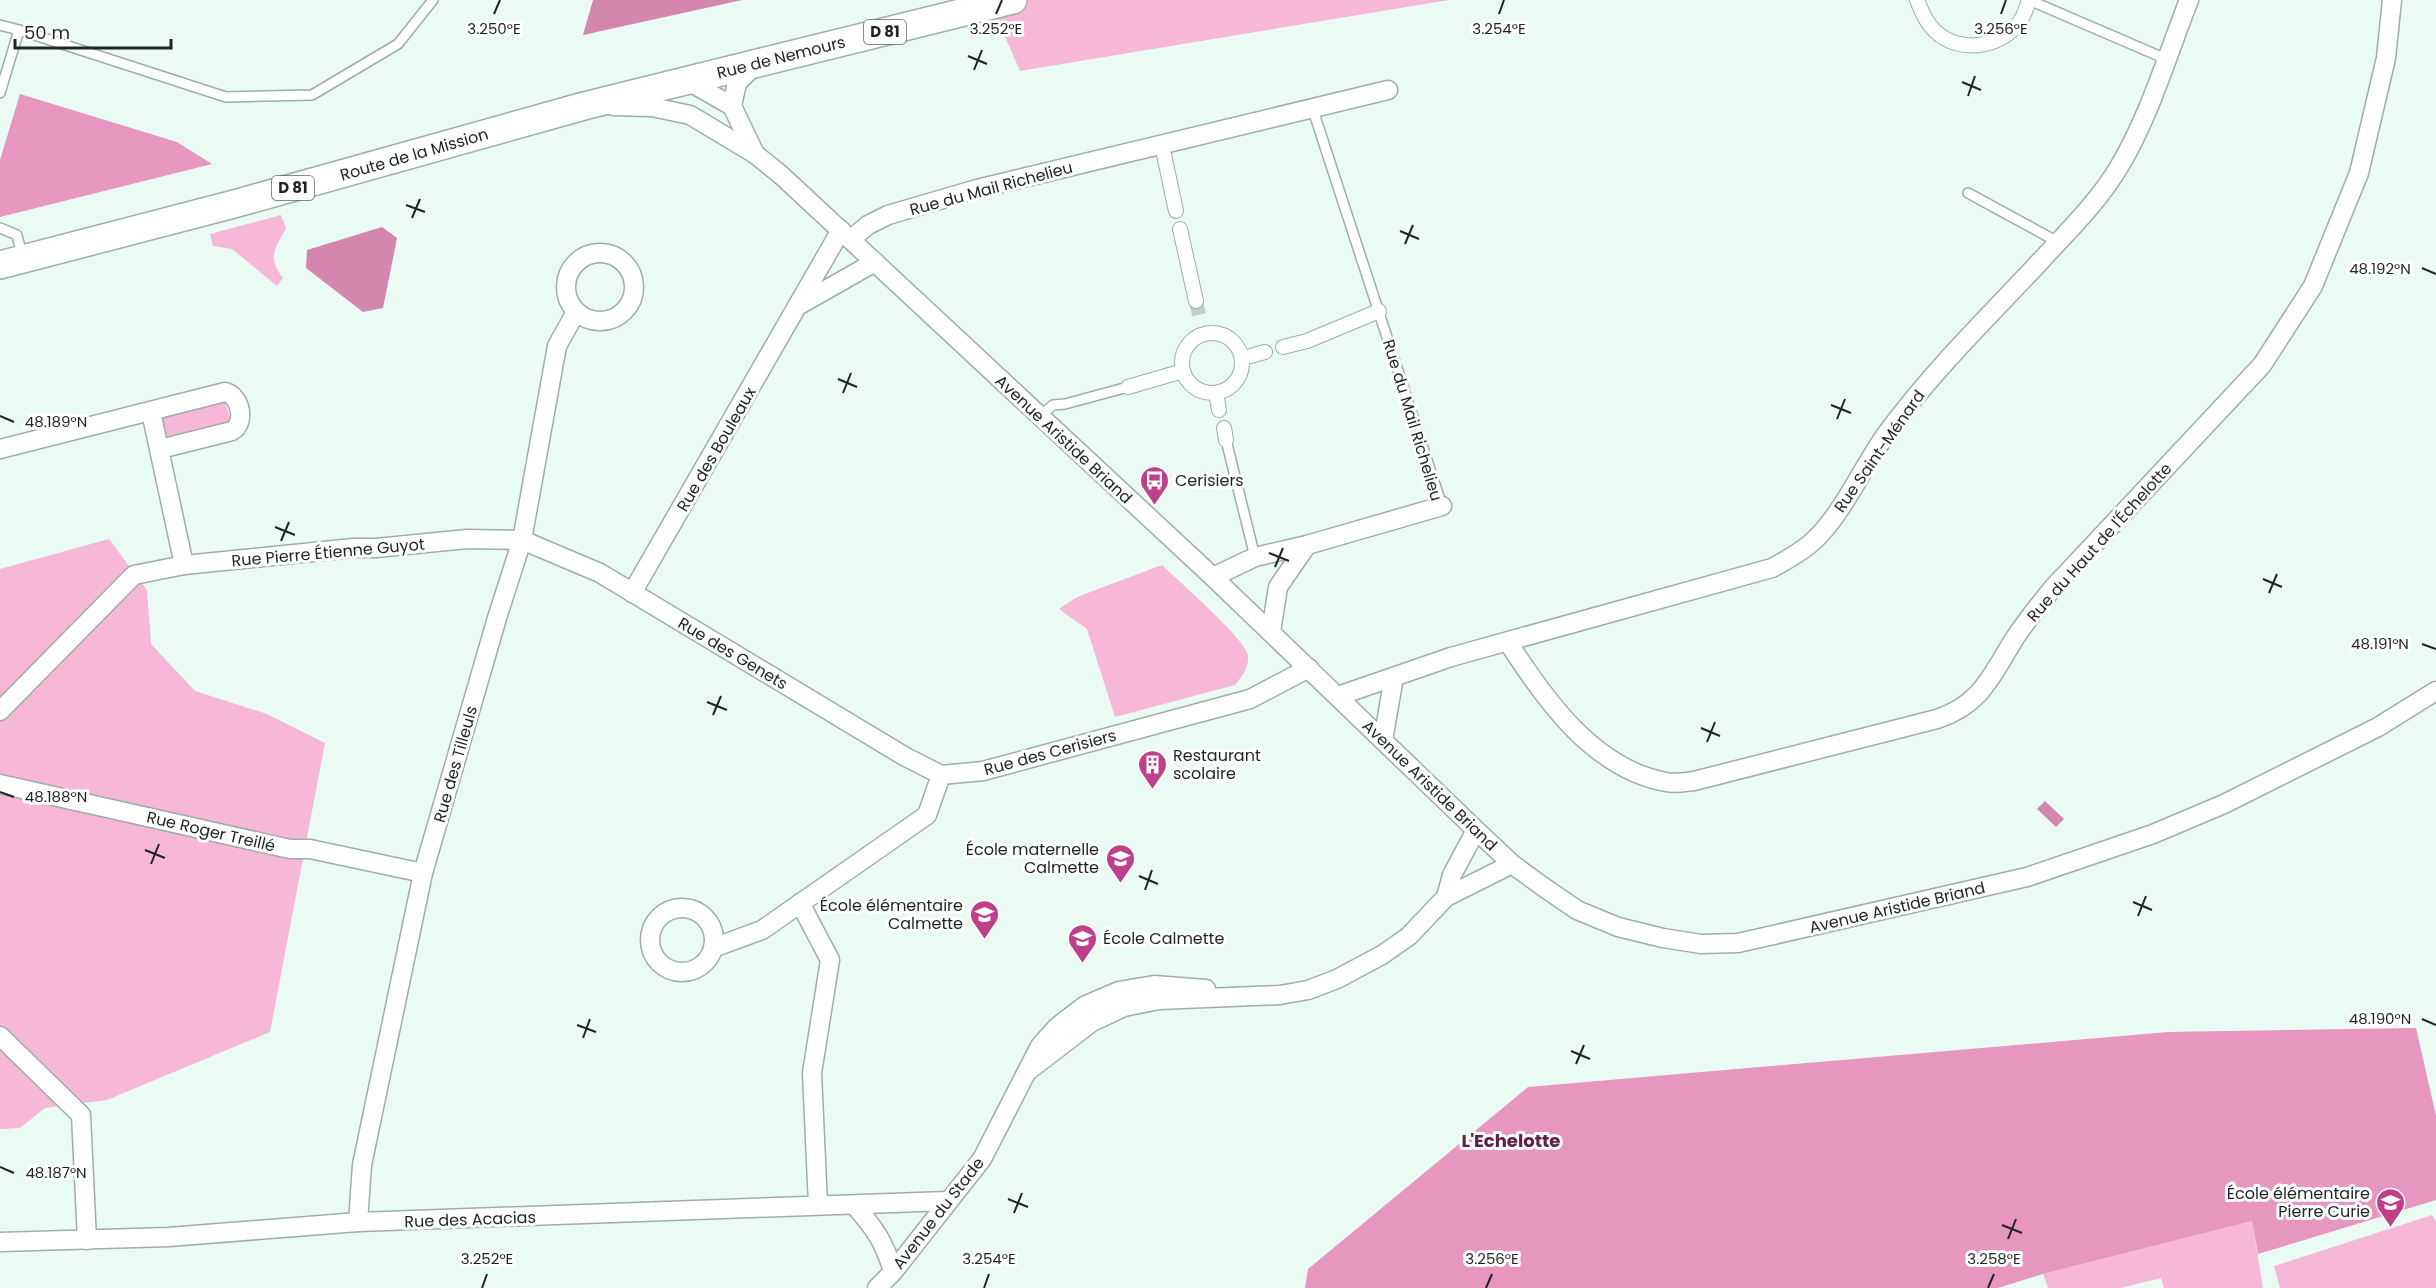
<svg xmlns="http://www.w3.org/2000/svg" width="2436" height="1288" font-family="Poppins,sans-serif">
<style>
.green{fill:#f7b7d7}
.forest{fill:#e696bf}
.water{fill:#d486ae}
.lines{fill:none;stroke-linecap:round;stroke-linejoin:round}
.pedestrian-tunnel{stroke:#c0d0c9;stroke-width:14;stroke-dasharray:14 7;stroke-linecap:butt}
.service-casing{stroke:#9eaea7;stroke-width:12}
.pedestrian-casing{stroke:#9eaea7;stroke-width:16}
.minor-casing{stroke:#9eaea7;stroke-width:21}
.primary-casing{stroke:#9eaea7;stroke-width:30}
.service{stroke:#fff;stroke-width:9}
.pedestrian{stroke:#fff;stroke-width:14}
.minor{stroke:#fff;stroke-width:18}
.primary{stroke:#fff;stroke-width:27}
.ticks{fill:none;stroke:#1e2421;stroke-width:2}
.labels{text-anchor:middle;stroke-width:6;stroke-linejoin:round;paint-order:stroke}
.shield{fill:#fff;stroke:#626664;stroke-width:1.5}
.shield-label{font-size:15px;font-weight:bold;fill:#1e2421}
.street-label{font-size:16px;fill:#1e2421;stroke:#fff}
.poi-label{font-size:16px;fill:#1e2421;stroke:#fff;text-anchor:start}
.neighbourhood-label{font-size:18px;font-weight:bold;fill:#5e2044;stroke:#fff}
.ticks-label{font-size:15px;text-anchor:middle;fill:#1e2421;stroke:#fff;stroke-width:6;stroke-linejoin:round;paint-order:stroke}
</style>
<rect width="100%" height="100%" fill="#e9fbf3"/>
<g class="green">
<path d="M989 0H1449L1020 71Z"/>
<path d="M281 215 286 228C275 249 267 257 283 278L277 286 232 249 213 246 210 234Z"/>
<path d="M225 401 231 421 166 438 161 417Z"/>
<path d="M109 539 147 590 151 644 195 691 267 714 325 743 270 1032 107 1100 45 1108 20 1128 0 1129V569Z"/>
<path d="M1162 565C1177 580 1247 640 1248 656 1249 668 1242 676 1235 685L1115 717 1087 629 1059 609 1077 597Z"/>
<path d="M2432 1215 2436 1222V1288H2280L2274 1266Z"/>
<path d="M2252 1221 2263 1288H2164L2161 1278 2121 1288H2048L2043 1274Z"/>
</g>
<g class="forest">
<path d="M20 94 177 142 212 164 0 217V160Z"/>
<path d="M2416 1028 2436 1116V1200L2258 1254 2252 1221 2043 1274 1998 1288H1305L1308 1269 1528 1087 2168 1032Z"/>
</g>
<g class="water">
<path d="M593 0H742L583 35Z"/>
<path d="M382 227 397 238 383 308 363 312 306 268 307 250Z"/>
<path d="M2045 801 2064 819 2056 827 2037 809Z"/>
</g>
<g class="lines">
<path class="pedestrian-tunnel" d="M1196 301 1200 319"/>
<defs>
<g id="service">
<path d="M2029 0 2166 59"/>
<path d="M0 25 19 30"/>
<path d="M0 93 19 30 226 97 312 95 398 44 433 0"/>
<path d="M1312 107 1442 506"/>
<path d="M1968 193 2058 242"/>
<path d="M0 228 17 235 22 256"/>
<path d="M1039 417 1053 405 1065 404 1128 387"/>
<path d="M1226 440 1255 557"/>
</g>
<g id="pedestrian">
<path d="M1917 0C1922 12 1926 23 1936 32 1961 55 2006 47 2022 18 2025 13 2027 6 2029 0"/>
<path d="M1162 145 1176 211"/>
<path d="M1180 229 1196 301"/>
<circle cx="1212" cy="363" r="30"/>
<path d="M1283 347 1307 341 1379 311"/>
<path d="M1243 358 1265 352"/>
<path d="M1128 387 1183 371"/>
<path d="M1216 393 1219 410"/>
<path d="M1224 428 1226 440"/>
</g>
<g id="minor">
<path d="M754 66 737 83 732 106 755 154"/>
<path d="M688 81 732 106"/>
<path d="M613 106 652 107 690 115 755 154 781 175 1213 577 1476 830 1512 864 1542 886 1577 910 1618 927 1663 938 1701 944 1738 943 2027 877 2153 834 2224 804 2378 727 2436 691"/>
<path d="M851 239 868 225 888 215 977 189 1388 90"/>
<circle cx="600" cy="287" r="34"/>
<path d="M801 304 875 262"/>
<path d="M151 412 184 565"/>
<path d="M0 449 225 392C241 396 246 423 232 431L160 449"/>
<path d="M1213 577 1255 557 1307 545 1442 506"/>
<path d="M632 593 841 230"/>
<path d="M1271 632 1278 587 1307 545"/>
<path d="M1508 642C1545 700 1594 769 1666 782 1675 784 1685 782 1694 781L1937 719C1980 705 1991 677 2013 641 2025 622 2039 605 2053 588L2262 365 2313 286 2359 173 2386 58 2392 0"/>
<path d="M1338 696 1451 657 1772 568C1785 561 1798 554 1810 544 1841 518 1863 466 1887 433 1931 373 1984 321 2035 267 2064 235 2097 204 2119 167 2150 115 2167 56 2189 0"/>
<path d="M0 711 134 575 184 565 353 548H376L467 539 522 540 600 573 904 756 941 775"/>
<path d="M1383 740 1394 677"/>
<path d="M0 784 290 849H310L423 873"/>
<path d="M1446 897 1452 875 1476 830"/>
<path d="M800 903 830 960 812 1073 818 1205"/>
<circle cx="682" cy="940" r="32"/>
<path d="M713 948 762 930 927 815 941 775 983 771 1250 699 1309 668"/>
<path d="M0 1036 81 1115 87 1240"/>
<path d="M1028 1071 1092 1022 1124 1007 1159 1000 1280 995 1308 990 1337 979 1382 955 1409 936 1446 897 1512 864"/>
<path d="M854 1205C874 1227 885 1243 893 1272"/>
<path d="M358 1222 362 1165 423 873 497 618 522 540 557 346 576 312"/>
<path d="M0 1242 169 1237 358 1222 948 1201"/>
<path d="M877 1288 893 1272 982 1159 1040 1046 1057 1027 1084 1006 1119 991 1154 985 1206 989"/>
</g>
<path id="primary" d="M0 265 234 204 584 106 1013 0"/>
</defs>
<use href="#service" class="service-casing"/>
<use href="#pedestrian" class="pedestrian-casing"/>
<use href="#minor" class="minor-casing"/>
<use href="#primary" class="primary-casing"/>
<use href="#service" class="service"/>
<use href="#pedestrian" class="pedestrian"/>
<use href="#minor" class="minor"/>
<use href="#primary" class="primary"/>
</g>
<path class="ticks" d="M494 14 500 0M996 14 1002 0M1499 14 1504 0M2001 14 2006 0M968 56 987 64M974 70 982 50M1962 82 1981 90M1968 96 1975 76M406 205 425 212M412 218 420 199M1400 231 1419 239M1405 244 1413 225M2422 268 2436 274M838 379 857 387M843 393 851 373M1831 405 1851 413M0 416 14 422M1837 419 1845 399M275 527 295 535M281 541 289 522M1269 553 1289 561M1275 567 1283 548M2263 579 2282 587M2269 593 2277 574M2422 644 2436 649M707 702 727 710M713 715 721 696M1701 728 1720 736M1707 742 1715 722M0 792 14 797M145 850 165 858M151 864 159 844M1139 876 1158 884M1145 890 1152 870M2133 902 2152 910M2138 916 2146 896M2422 1019 2436 1025M577 1025 596 1032M583 1038 590 1019M1571 1051 1590 1059M1576 1064 1584 1045M0 1167 14 1173M1008 1199 1028 1207M1014 1213 1022 1193M2002 1225 2022 1233M2008 1239 2016 1219M482 1288 487 1274M984 1288 989 1274M1486 1288 1492 1274M1988 1288 1994 1274"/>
<defs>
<symbol id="bus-pin" viewBox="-11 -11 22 30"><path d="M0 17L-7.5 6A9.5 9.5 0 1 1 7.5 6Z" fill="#bf3f8b" stroke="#fff"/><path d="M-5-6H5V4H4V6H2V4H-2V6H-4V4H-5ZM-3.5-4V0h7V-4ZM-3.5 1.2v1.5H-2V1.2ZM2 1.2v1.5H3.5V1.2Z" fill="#fff"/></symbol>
<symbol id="building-pin" viewBox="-11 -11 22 30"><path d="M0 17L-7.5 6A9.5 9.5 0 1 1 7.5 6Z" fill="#bf3f8b" stroke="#fff"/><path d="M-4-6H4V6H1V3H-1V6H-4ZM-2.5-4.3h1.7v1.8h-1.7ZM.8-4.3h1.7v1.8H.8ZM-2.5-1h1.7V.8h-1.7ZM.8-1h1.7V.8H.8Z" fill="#fff"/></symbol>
<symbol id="school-pin" viewBox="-11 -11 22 30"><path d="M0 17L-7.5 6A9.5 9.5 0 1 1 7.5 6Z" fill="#bf3f8b" stroke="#fff"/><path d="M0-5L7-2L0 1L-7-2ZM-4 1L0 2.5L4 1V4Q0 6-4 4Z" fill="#fff"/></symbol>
</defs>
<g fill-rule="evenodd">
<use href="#bus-pin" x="1138" y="464" width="33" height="45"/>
<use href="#building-pin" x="1136" y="748" width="33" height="45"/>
<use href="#school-pin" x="1104" y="842" width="33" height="45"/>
<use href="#school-pin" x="968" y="898" width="33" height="45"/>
<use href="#school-pin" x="1066" y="922" width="33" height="45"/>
<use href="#school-pin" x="2374" y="1186" width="33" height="45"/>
</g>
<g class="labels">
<g class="shield">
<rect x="864" y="20" width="42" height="24" rx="4.5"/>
<rect x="272" y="176" width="42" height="24" rx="4.5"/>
</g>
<g class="shield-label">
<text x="885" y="37">D 81</text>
<text x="293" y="193">D 81</text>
</g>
<g class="street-label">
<text transform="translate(781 57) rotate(-14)" y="6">Rue de Nemours</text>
<text transform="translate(414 154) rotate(-16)" y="6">Route de la Mission</text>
<text transform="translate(991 188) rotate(-15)" y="6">Rue du Mail Richelieu</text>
<text transform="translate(1413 420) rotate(73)" y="6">Rue du Mail Richelieu</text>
<text transform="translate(1064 439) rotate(43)" y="6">Avenue Aristide Briand</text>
<text transform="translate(716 449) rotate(-60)" y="6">Rue des Bouleaux</text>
<text transform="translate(1879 451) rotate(-55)" y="6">Rue Saint-Ménard</text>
<text transform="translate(2099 542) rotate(-48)" y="6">Rue du Haut de l'Échelotte</text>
<text transform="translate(328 552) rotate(-5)" y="6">Rue Pierre Étienne Guyot</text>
<text transform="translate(733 653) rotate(31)" y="6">Rue des Genets</text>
<text transform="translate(1050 752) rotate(-15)" y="6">Rue des Cerisiers</text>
<text transform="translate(455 764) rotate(-74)" y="6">Rue des Tilleuls</text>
<text transform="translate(1430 785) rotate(44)" y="6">Avenue Aristide Briand</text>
<text transform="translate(211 831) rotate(13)" y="6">Rue Roger Treillé</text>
<text transform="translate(1897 907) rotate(-13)" y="6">Avenue Aristide Briand</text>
<text transform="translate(938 1213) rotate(-52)" y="6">Avenue du Stade</text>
<text transform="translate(470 1219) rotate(-2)" y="6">Rue des Acacias</text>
</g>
<g class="poi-label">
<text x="1175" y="486">Cerisiers</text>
<text x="1173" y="761">Restaurant<tspan x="1173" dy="18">scolaire</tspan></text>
<text x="1099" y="855" text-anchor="end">École maternelle<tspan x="1099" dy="18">Calmette</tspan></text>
<text x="963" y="911" text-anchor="end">École élémentaire<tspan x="963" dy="18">Calmette</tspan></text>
<text x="1103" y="944">École Calmette</text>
<text x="2370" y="1199" text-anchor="end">École élémentaire<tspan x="2370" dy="18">Pierre Curie</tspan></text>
</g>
<g class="neighbourhood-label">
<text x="1511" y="1147">L'Echelotte</text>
</g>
</g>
<g class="ticks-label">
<text x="494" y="34">3.250°E</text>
<text x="996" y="34">3.252°E</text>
<text x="1499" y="34">3.254°E</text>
<text x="2001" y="34">3.256°E</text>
<text x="2380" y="274">48.192°N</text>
<text x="56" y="427">48.189°N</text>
<text x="2380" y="649">48.191°N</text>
<text x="56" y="802">48.188°N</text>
<text x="2380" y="1024">48.190°N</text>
<text x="56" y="1178">48.187°N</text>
<text x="487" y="1264">3.252°E</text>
<text x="989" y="1264">3.254°E</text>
<text x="1492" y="1264">3.256°E</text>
<text x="1994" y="1264">3.258°E</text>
</g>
<path d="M15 39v9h156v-9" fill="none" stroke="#1e2421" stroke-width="3"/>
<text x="24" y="39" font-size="18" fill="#1e2421" stroke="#ffffff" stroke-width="4.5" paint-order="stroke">50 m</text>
</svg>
